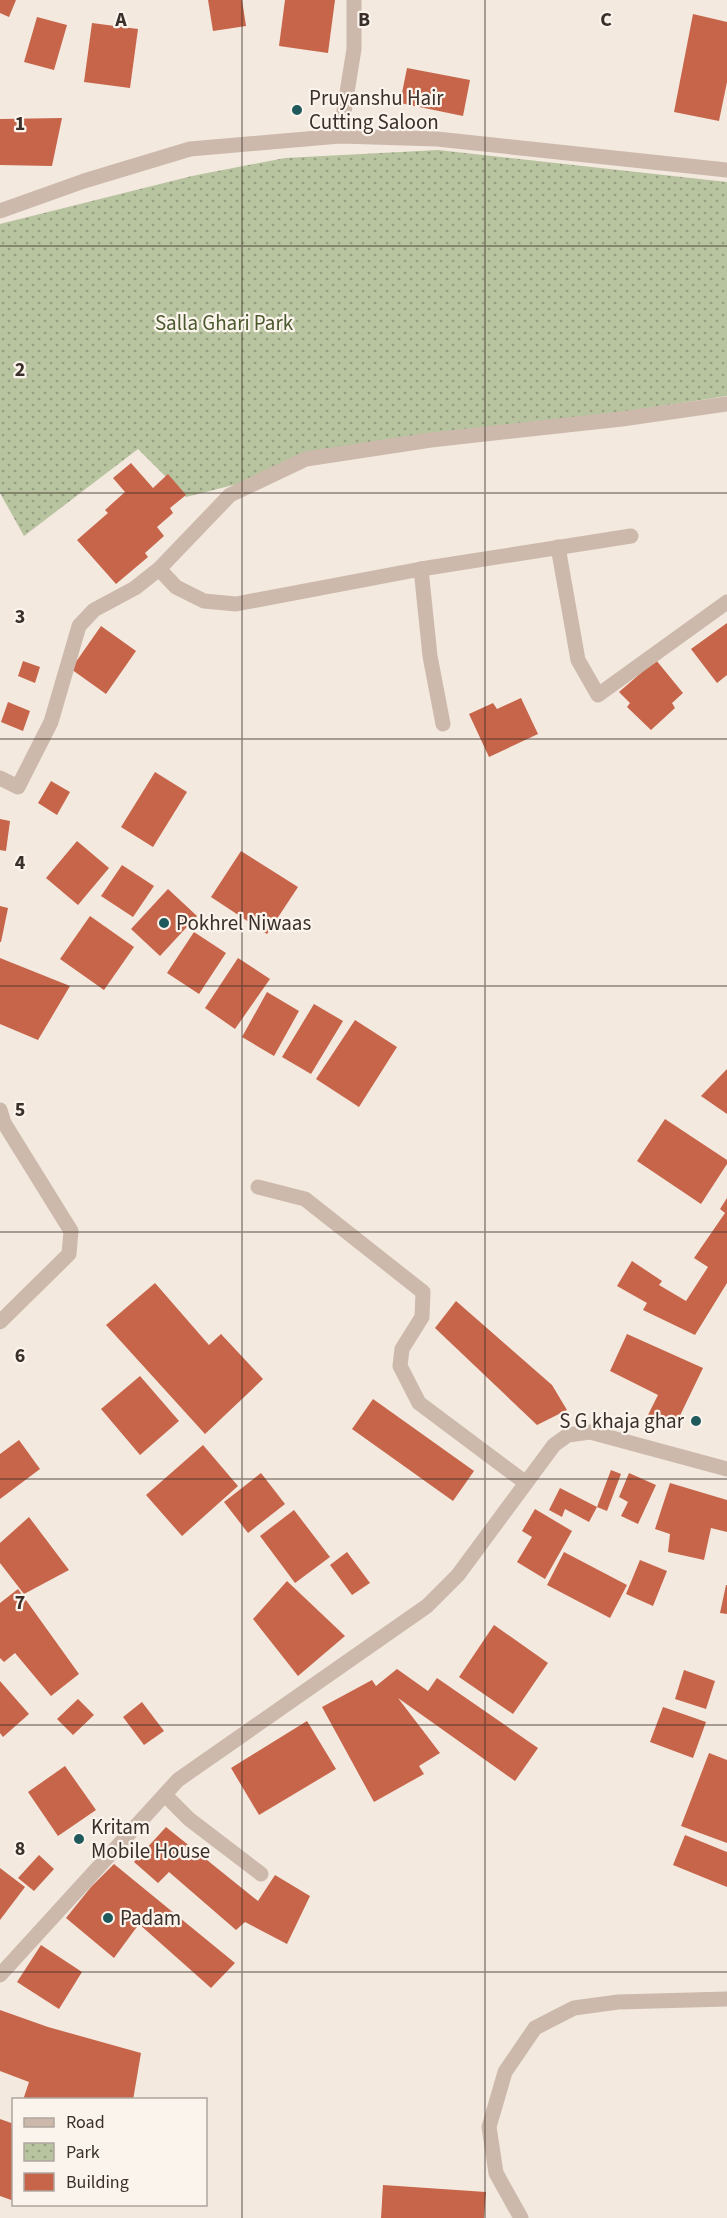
<svg xmlns="http://www.w3.org/2000/svg" width="727" height="2218" font-family="'Source Sans 3',sans-serif">
<style>
.park{fill:url(#park-dots)}
.building{fill:#c7654a}
.lines{fill:none;stroke-linecap:round;stroke-linejoin:round}
.minor{stroke:#ccb9ab;stroke-width:15}
.grid{fill:none;stroke:#3a2f2a;stroke-width:1.5;stroke-opacity:0.55}
.poi-dot{fill:#1f595c;stroke:#fbf4ec;stroke-width:2}
.labels{text-anchor:middle;stroke-width:4.5;stroke-linejoin:round;paint-order:stroke}
.poi-label{font-size:21px;fill:#3a2f2a;stroke:#fbf4ec;text-anchor:start}
.park-label{font-size:21px;fill:#4a582d;stroke:#fbf4ec}
.grid-label{font-size:20px;text-anchor:middle;font-weight:bold;fill:#3a2f2a;stroke:#fbf4ec;stroke-width:4.5;stroke-linejoin:round;paint-order:stroke}
</style>
<defs>
<pattern id="park-dots" width="8" height="8" patternUnits="userSpaceOnUse" patternTransform="scale(1.5)"><rect width="8" height="8" fill="#b8c39f"/><path d="M2 2h.1M6 6h.1" fill="none" stroke="#979f82" stroke-width="1.8" stroke-linecap="round"/></pattern>
</defs>
<rect width="100%" height="100%" fill="#f3e9df"/>
<path class="park" d="M438 150 727 182V396L610 414 382 440 249 481 186 497 138 449 24 536 0 493V224L192 176 285 158Z"/>
<g class="building">
<path d="M0 0H16L9 17 0 13Z"/>
<path d="M208 0H242L246 26 213 31Z"/>
<path d="M285 0H335L328 53 279 46Z"/>
<path d="M693 14 727 22V82L719 121 674 112Z"/>
<path d="M37 17 67 25 54 70 24 62Z"/>
<path d="M92 23 138 29 130 88 84 82Z"/>
<path d="M407 68 470 80 463 116 400 103Z"/>
<path d="M62 118 52 166 0 165V119Z"/>
<path d="M131 463 153 488 168 474 186 495 170 508 173 513 157 527 164 536 145 553 148 557 116 584 77 540 108 513 105 510 125 492 113 478Z"/>
<path d="M727 623V675L717 683 691 649Z"/>
<path d="M101 626 136 651 106 694 71 669Z"/>
<path d="M656 660 683 693 672 703 675 708 651 730 627 707 630 703 619 692Z"/>
<path d="M23 661 40 667 35 683 18 676Z"/>
<path d="M521 698 538 734 489 757 469 714 493 703 497 709Z"/>
<path d="M8 702 30 711 23 731 1 722Z"/>
<path d="M155 772 187 792 153 847 121 827Z"/>
<path d="M51 781 70 792 57 815 38 803Z"/>
<path d="M0 819 10 821 6 851 0 850Z"/>
<path d="M77 841 109 868 78 905 46 878Z"/>
<path d="M241 851 298 887 267 934 211 897Z"/>
<path d="M122 865 154 886 133 917 101 896Z"/>
<path d="M168 889 197 916 160 956 131 929Z"/>
<path d="M0 906 8 908 1 942H0Z"/>
<path d="M90 916 134 947 104 990 60 959Z"/>
<path d="M194 932 226 953 199 994 167 973Z"/>
<path d="M0 958 70 986 38 1040 0 1024Z"/>
<path d="M238 958 270 979 235 1029 205 1008Z"/>
<path d="M267 992 299 1011 274 1056 242 1037Z"/>
<path d="M314 1004 343 1021 311 1074 282 1057Z"/>
<path d="M355 1020 397 1047 359 1107 316 1079Z"/>
<path d="M727 1069V1114L701 1096Z"/>
<path d="M665 1119 727 1160V1164L701 1204 637 1161Z"/>
<path d="M727 1198V1283L695 1335 643 1310 647 1303 617 1286 632 1261 662 1281 659 1285 686 1301 708 1267 694 1258 725 1213 720 1209Z"/>
<path d="M155 1283 209 1345 221 1334 263 1379 205 1434 106 1325Z"/>
<path d="M456 1301 552 1385 567 1410 537 1425 435 1328Z"/>
<path d="M627 1334 703 1368 673 1430 647 1417 658 1395 610 1371Z"/>
<path d="M140 1376 179 1421 140 1455 101 1409Z"/>
<path d="M373 1399 474 1471 453 1501 352 1429Z"/>
<path d="M19 1440 40 1469 0 1499V1454Z"/>
<path d="M203 1445 238 1486 182 1536 146 1495Z"/>
<path d="M611 1470 621 1474 607 1511 597 1507Z"/>
<path d="M261 1473 285 1504 248 1533 224 1502Z"/>
<path d="M629 1473 656 1485 638 1524 621 1516 628 1502 619 1497Z"/>
<path d="M670 1483 727 1500V1532L711 1528 704 1560 668 1552 670 1534 655 1529Z"/>
<path d="M560 1488 597 1507 589 1522 565 1509 562 1517 549 1510Z"/>
<path d="M535 1509 572 1531 545 1579 517 1562 532 1537 522 1531Z"/>
<path d="M294 1510 330 1557 295 1583 260 1536Z"/>
<path d="M29 1517 69 1570 24 1594 0 1563V1543Z"/>
<path d="M347 1552 370 1583 352 1595 330 1565Z"/>
<path d="M564 1552 627 1585 610 1618 547 1585Z"/>
<path d="M640 1560 667 1571 653 1606 626 1594Z"/>
<path d="M287 1581 345 1636 298 1676 253 1619Z"/>
<path d="M726 1585H727V1614L720 1613Z"/>
<path d="M18 1589 79 1674 51 1696 15 1653 4 1662 0 1658V1603Z"/>
<path d="M494 1625 548 1663 513 1714 459 1677Z"/>
<path d="M397 1669 428 1691 437 1678 538 1748 515 1781 398 1698 440 1753 419 1766 424 1774 374 1802 322 1707 372 1680 376 1686Z"/>
<path d="M684 1670 715 1681 706 1709 675 1699Z"/>
<path d="M0 1681 29 1714 3 1737 0 1733Z"/>
<path d="M78 1699 94 1715 73 1735 57 1719Z"/>
<path d="M142 1702 164 1731 144 1745 123 1717Z"/>
<path d="M663 1707 706 1722 693 1758 650 1742Z"/>
<path d="M307 1721 336 1769 259 1815 231 1768Z"/>
<path d="M709 1753 727 1760V1843L681 1826Z"/>
<path d="M65 1766 96 1810 58 1836 28 1792Z"/>
<path d="M166 1827 258 1901 275 1875 310 1896 287 1944 245 1922 236 1930 169 1872 158 1883 134 1862Z"/>
<path d="M685 1835 727 1852V1887L673 1865Z"/>
<path d="M39 1855 54 1869 34 1891 18 1878Z"/>
<path d="M114 1864 235 1963 211 1988 139 1924 114 1958 66 1918 91 1887Z"/>
<path d="M0 1868 25 1887 0 1920Z"/>
<path d="M41 1945 82 1972 59 2009 17 1982Z"/>
<path d="M0 2010 48 2027 141 2053 133 2100H23L29 2082 0 2071Z"/>
<path d="M0 2119 14 2124V2201L0 2196Z"/>
<path d="M383 2185 486 2192 484 2218H381Z"/>
</g>
<g class="lines">
<g class="minor">
<path d="M340 136 354 49V0"/>
<path d="M0 211 84 181 190 149 340 136 437 139 727 170"/>
<path d="M558 547 578 660 598 695 727 602"/>
<path d="M159 569 176 587 204 601 236 604 421 569 430 656 443 724"/>
<path d="M421 569 631 536"/>
<path d="M0 778 18 787 51 722 79 626 94 610 135 588 159 569 230 495 306 459 431 440 622 419 727 404"/>
<path d="M0 1110 4 1123 71 1231 69 1254 0 1322"/>
<path d="M258 1187 305 1199 423 1292 422 1317 402 1349 400 1366 419 1403 526 1483"/>
<path d="M165 1795 189 1819 261 1874"/>
<path d="M0 1975 178 1780 427 1606 458 1575 554 1445 568 1435 590 1432 727 1469"/>
<path d="M521 2218 496 2173 489 2127 505 2072 535 2028 574 2008 618 2002 727 1999"/>
</g>
</g>
<path class="grid" d="M242 0V2218M485 0V2218M0 246H727M0 493H727M0 739H727M0 986H727M0 1232H727M0 1479H727M0 1725H727M0 1972H727"/>
<g class="poi-dot">
<circle cx="297" cy="110" r="6"/>
<circle cx="164" cy="923" r="6"/>
<circle cx="696" cy="1421" r="6"/>
<circle cx="79" cy="1839" r="6"/>
<circle cx="108" cy="1918" r="6"/>
</g>
<g class="labels">
<g class="poi-label">
<text x="309" y="105">Pruyanshu Hair<tspan x="309" dy="24">Cutting Saloon</tspan></text>
<text x="176" y="930">Pokhrel Niwaas</text>
<text x="684" y="1428" text-anchor="end">S G khaja ghar</text>
<text x="91" y="1834">Kritam<tspan x="91" dy="24">Mobile House</tspan></text>
<text x="120" y="1925">Padam</text>
</g>
<g class="park-label">
<text x="224" y="330">Salla Ghari Park</text>
</g>
</g>
<g class="grid-label">
<text x="121" y="26">A</text>
<text x="364" y="26">B</text>
<text x="606" y="26">C</text>
<text x="20" y="130">1</text>
<text x="20" y="376">2</text>
<text x="20" y="623">3</text>
<text x="20" y="869">4</text>
<text x="20" y="1116">5</text>
<text x="20" y="1362">6</text>
<text x="20" y="1609">7</text>
<text x="20" y="1855">8</text>
</g>
<rect x="12" y="2098" width="195" height="108" fill="#fbf4ec" stroke="#aea59e" stroke-width="1.5"/>
<rect x="24" y="2118" width="30" height="9" fill="#ccb9ab" stroke="#aea59e" stroke-width="1.5"/>
<text x="66" y="2128" font-size="18" fill="#3a2f2a">Road</text>
<rect x="24" y="2143" width="30" height="18" fill="url(#park-dots)" stroke="#aea59e" stroke-width="1.5"/>
<text x="66" y="2158" font-size="18" fill="#3a2f2a">Park</text>
<rect x="24" y="2173" width="30" height="18" fill="#c7654a" stroke="#aea59e" stroke-width="1.5"/>
<text x="66" y="2188" font-size="18" fill="#3a2f2a">Building</text>
</svg>
